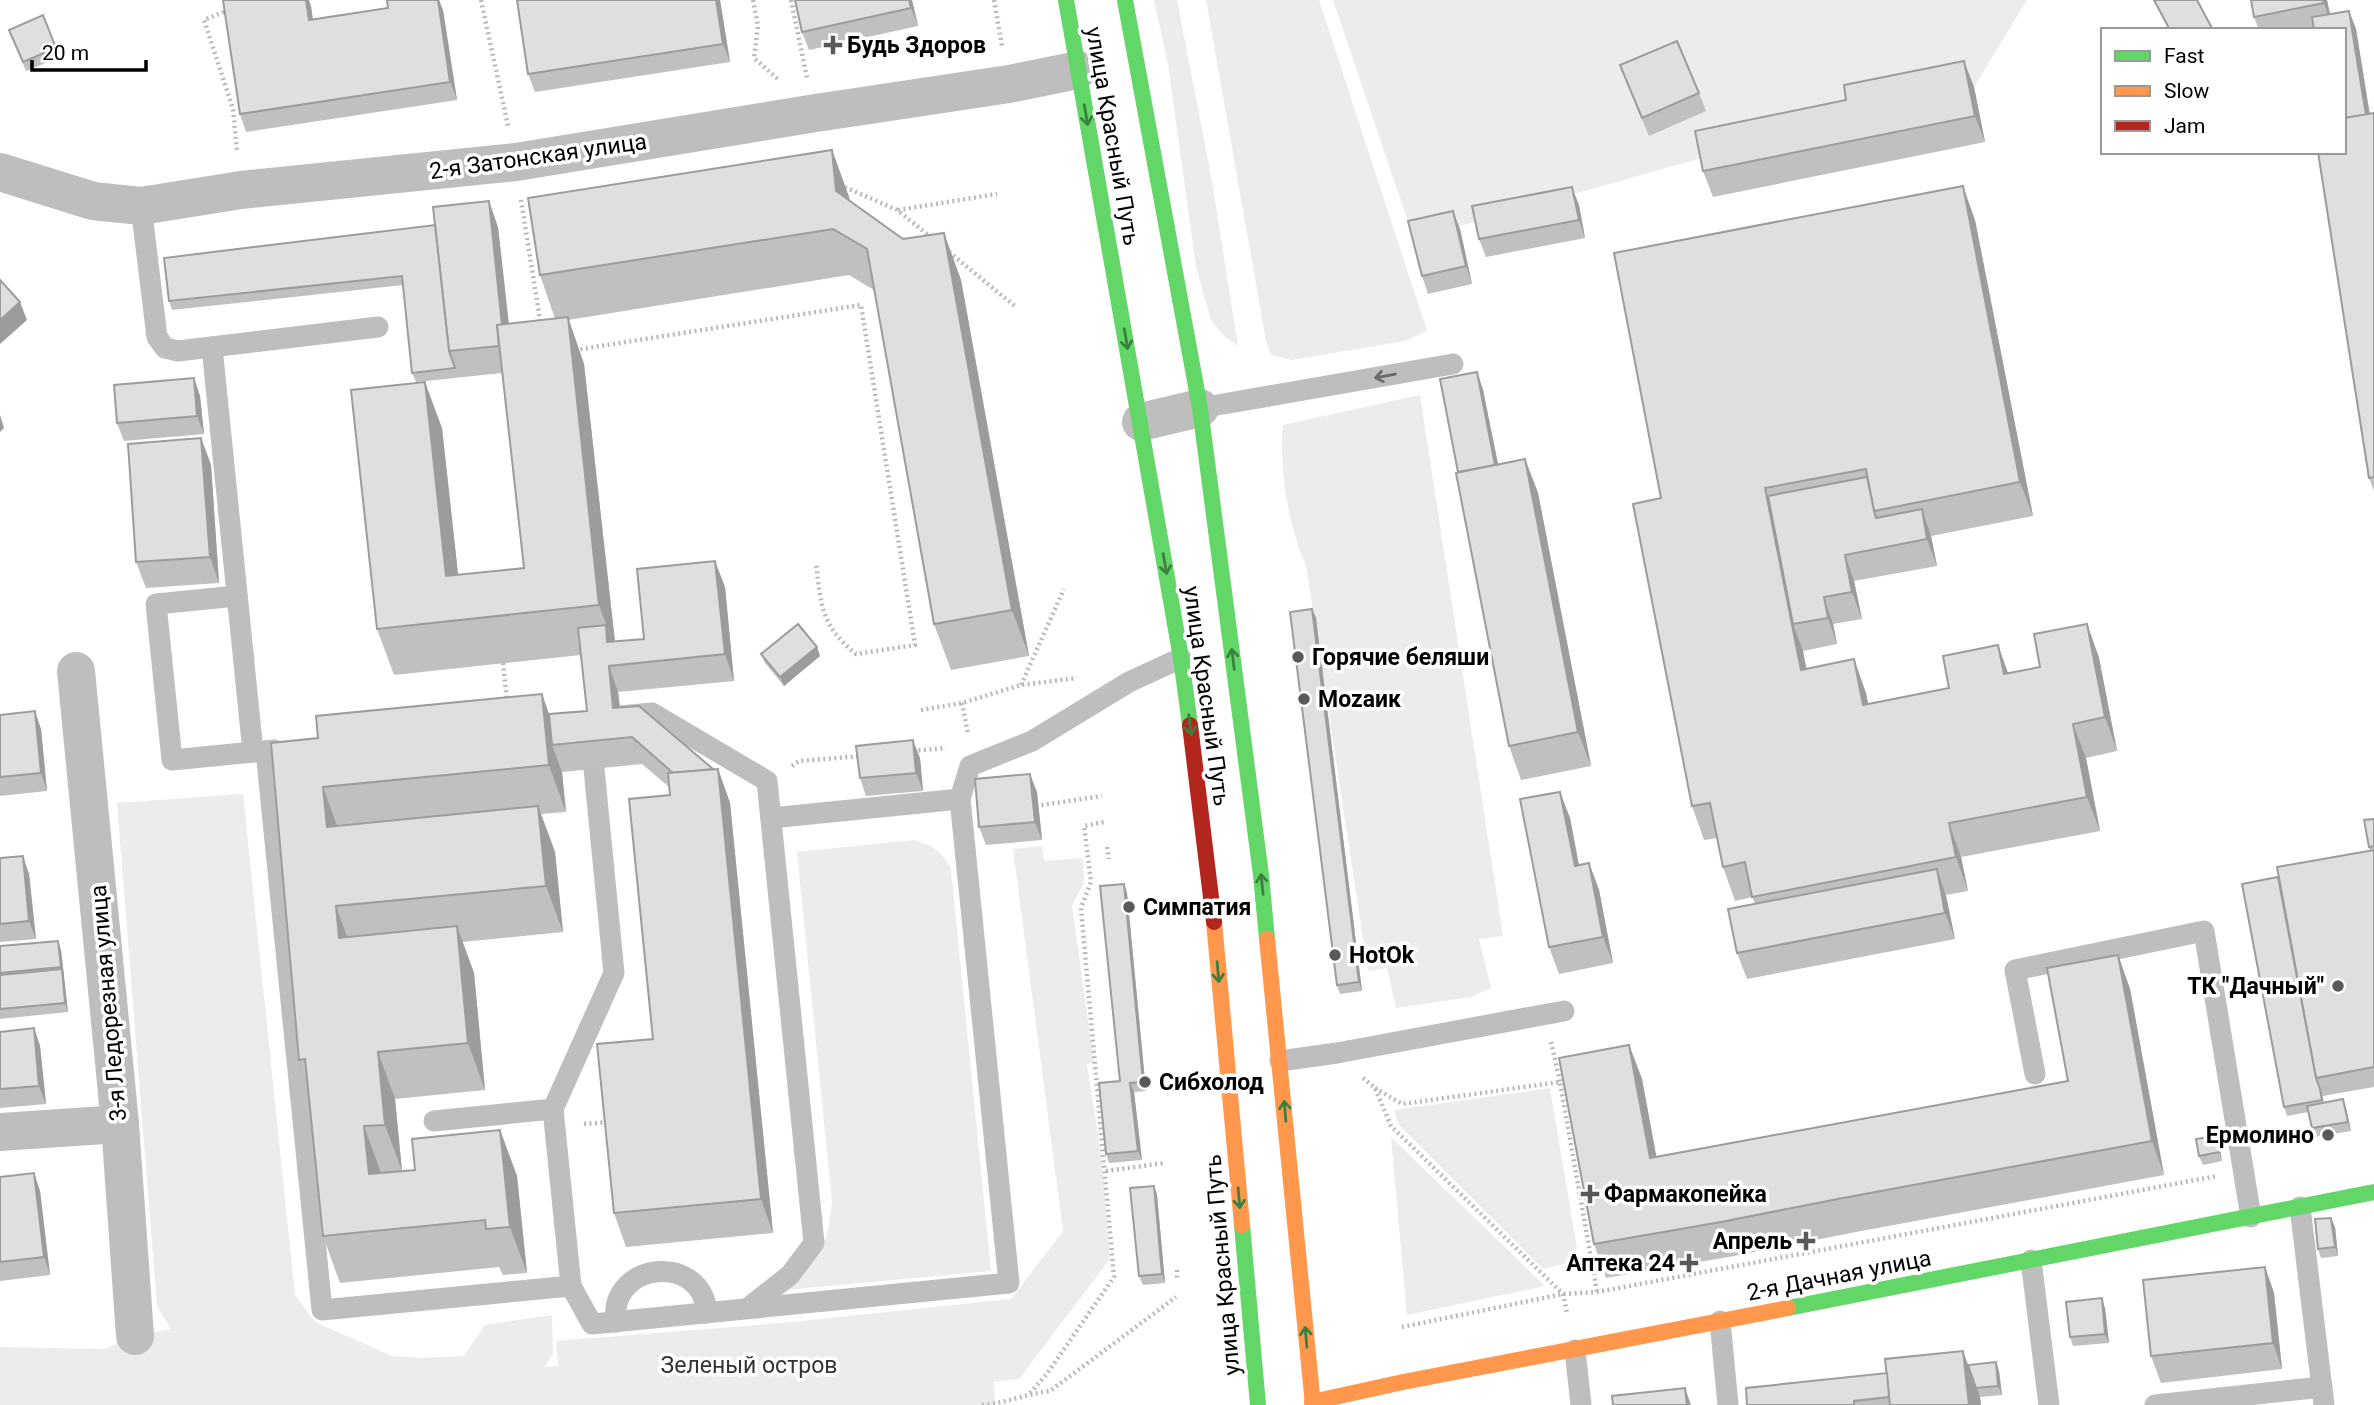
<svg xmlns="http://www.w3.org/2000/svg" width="2374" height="1405" font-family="Roboto,sans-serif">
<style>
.green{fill:#ececec}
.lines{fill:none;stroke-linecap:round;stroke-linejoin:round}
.path{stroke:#b9b9b9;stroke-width:4.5;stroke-dasharray:2 3.5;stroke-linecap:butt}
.lane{stroke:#bebebe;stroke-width:21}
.street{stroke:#bebebe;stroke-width:38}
.fast{stroke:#63d668;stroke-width:16}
.slow{stroke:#ff974d;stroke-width:16}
.jam{stroke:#b3261e;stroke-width:16}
.wall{fill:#c0c0c0}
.shaded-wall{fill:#9c9c9c}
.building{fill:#dfdfdf;stroke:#9c9c9c;stroke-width:2}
.oneway{stroke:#3b803e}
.oneway2{stroke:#686868}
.poi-dot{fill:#595959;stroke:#fff;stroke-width:2.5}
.labels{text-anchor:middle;stroke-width:7;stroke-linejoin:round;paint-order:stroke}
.poi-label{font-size:23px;font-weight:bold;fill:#000;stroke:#fff;text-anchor:start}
.street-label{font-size:23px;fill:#000;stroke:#fff}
.park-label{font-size:23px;fill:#333;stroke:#fff}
</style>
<rect width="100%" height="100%" fill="#fff"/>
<g class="green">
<path d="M1154 0H1177L1212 181 1238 346 1223 335 1211 320 1196 267 1168 65Z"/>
<path d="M1206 0H1319L1427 331 1405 341 1292 360 1271 355 1266 341Z"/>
<path d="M1333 0H2027L1974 87 1854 111 1705 157 1414 239Z"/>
<path d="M1420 395 1503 936 1479 939 1491 988 1471 997 1396 1008 1387 968 1368 971 1306 565C1288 526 1279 467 1283 425Z"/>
<path d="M243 794 295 1295 315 1322 392 1356 421 1358 464 1356 485 1325 552 1315 553 1354 544 1367 558 1366 556 1341 782 1323 1011 1299 1063 1231 1013 849 1042 846 1044 861 1083 858 1084 882 1072 906 1094 1063 1087 1064 1102 1161 1110 1259 1019 1379 994 1382 995 1405H0V1347L105 1349 135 1336 171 1329 157 1306 117 803Z"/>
<path d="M914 840C933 846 942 851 951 869L991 1271 786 1290 811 1262 827 1236 832 1202 797 852Z"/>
<path d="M1550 1088 1579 1260 1543 1269 1398 1124 1394 1110Z"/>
<path d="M1391 1137 1545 1286 1407 1315Z"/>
</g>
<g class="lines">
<g class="path">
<path d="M481 0 508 126"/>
<path d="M753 0 758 26 754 58 779 80"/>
<path d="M791 0 807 78"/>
<path d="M994 0 1002 46"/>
<path d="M229 10 204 20 233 109 237 151"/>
<path d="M840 185 897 210 932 238"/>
<path d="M521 200 541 326"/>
<path d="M898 210 997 194"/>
<path d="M949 252 1016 307"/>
<path d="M575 350 861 305 915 645 856 654C821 626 821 605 816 563"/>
<path d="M503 663 507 701"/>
<path d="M1021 685 1064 589"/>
<path d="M962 703 968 734"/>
<path d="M921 710 962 703 1021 685 1077 678"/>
<path d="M913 751 946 748"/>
<path d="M792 766 799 761 862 756"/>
<path d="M1036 806 1102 796"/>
<path d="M1107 847 1109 859"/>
<path d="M1551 1042 1560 1082"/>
<path d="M1363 1078 1375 1088 1391 1126 1563 1294 1567 1313"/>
<path d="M1375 1088 1402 1104 1560 1082 1597 1292"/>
<path d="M584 1124 610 1122"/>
<path d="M1106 1171 1165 1163"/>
<path d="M1177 1270V1279"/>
<path d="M1402 1327 1563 1294 1597 1292 2217 1176"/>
<path d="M1030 1393 1046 1375 1114 1277 1081 908 1091 882 1084 826 1104 822"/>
<path d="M982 1405C1006 1403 1026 1394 1050 1391L1176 1297"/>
</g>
<g class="lane">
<path d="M141 206 157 337 165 348 178 351 378 327"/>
<path d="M212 347 253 752 274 750"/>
<path d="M1200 408 1453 364"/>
<path d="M237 596 156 604 172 760 253 752"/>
<path d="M621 716 652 713 767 781 814 1243 790 1275 748 1308"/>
<path d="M266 751 322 1310 571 1286 553 1109 434 1121"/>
<path d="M960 799 970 766 1032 741 1129 682 1181 658"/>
<path d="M1280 1061 1337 1053 1564 1011"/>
<path d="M2035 1074 2015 970 2204 931 2251 1217"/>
<path d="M553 1109 614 973 594 769"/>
<path d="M2300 1207 2324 1405"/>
<path d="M2031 1260 2049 1405"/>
<path d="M571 1286 592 1324 1009 1283 960 799 771 818"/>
<path d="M1720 1321 1728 1405"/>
<path d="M616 1322C608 1262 702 1251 707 1313"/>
<path d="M1575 1350 1581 1405"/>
<path d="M2155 1405 2322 1387"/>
</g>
<g class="street">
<path d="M0 172 93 201 141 206 241 190 516 162 816 113 1009 84 1078 70"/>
<path d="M1141 422 1200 408"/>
<path d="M76 671 120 1124 135 1336"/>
<path d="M0 1132 120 1124"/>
</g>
<g class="fast">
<path d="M1066 0 1181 658 1190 725"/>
<path d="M1125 0 1200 408 1261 875 1267 939"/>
<path d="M1242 1225 1258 1405"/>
<path d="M1788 1308 2374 1192"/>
</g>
<g class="slow">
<path d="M1214 922 1242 1225"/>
<path d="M1267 939 1313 1405"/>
<path d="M1312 1402 1403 1382 1788 1308"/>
</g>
<path class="jam" d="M1190 725 1214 922"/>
</g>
<g class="wall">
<path d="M517 0H720L730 62 535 92 528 74Z"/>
<path d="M795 0H912L918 26 809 50 802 32Z"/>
<path d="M2153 0H2197L2213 30H2169Z"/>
<path d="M2327 0 2330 14 2349 11 2356 29 2370 114 2374 113V491L2369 478 2344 152V30H2259L2254 17Z"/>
<path d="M311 6 313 19 443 10 457 100 246 132 240 114Z"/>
<path d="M9 30 56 48 60 57 26 71Z"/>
<path d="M1620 65 1699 93 1706 111 1649 136Z"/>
<path d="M1974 87 1985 142 1713 197 1703 171 1846 100Z"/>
<path d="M832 150 849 197 850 201 903 239 944 233 961 280 1029 656 951 670 934 624 874 290 849 275 568 320 584 364 615 642 644 639 725 587 734 681 618 692 620 707 712 769H718L730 803 773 1233 626 1247 614 1213 653 1039 670 795 669 787 642 764 562 772 566 812 541 814 555 852 563 932 462 942 474 973 485 1090 395 1099 402 1171 381 1173 415 1170 500 1130 517 1176 527 1273 503 1275 499 1267 340 1283 323 1236 308 1083 299 1060 318 738 542 694 549 714 587 711 581 655 394 675 377 629 442 428 458 575 524 568 502 373 416 382 412 373 403 285 172 310 169 301 498 227 509 324 555 319 540 275Z"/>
<path d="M1579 205 1585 238 1486 257 1479 239Z"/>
<path d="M1975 220 2033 516 1931 536 1937 566 1854 581 1862 619 1833 624 1837 644 1803 651 1806 668 1866 693 1868 704 1949 688 1998 645 2008 673 2040 667 2087 624 2099 658 2117 751 2086 758 2100 831 1961 857 1968 891 1946 895 1955 939 1747 979 1737 953 1755 904 1752 897 1735 901 1723 867 1717 838 1704 840 1692 806 1661 498Z"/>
<path d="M1460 229 1472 284 1428 294 1422 276Z"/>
<path d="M1477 372 1483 390 1498 464 1525 459 1538 493 1591 766 1521 780 1509 746 1458 472Z"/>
<path d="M194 378 200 396 204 434 124 441 117 423Z"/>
<path d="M201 438 211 465 219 583 146 588 136 562Z"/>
<path d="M1312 609 1316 618 1362 991 1340 994 1337 985Z"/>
<path d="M817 647 820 656 784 686 765 663 761 654Z"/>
<path d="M0 715 41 729 47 791 0 796Z"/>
<path d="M920 758 923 791 866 796 860 778Z"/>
<path d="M1037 792 1042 840 986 845 979 827Z"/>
<path d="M1570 818 1579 865 1589 863 1599 890 1613 963 1559 974 1549 947Z"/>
<path d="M2374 819V1087L2323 1096 2324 1103 2343 1099 2346 1108 2351 1131 2315 1137 2312 1128 2308 1112 2287 1116 2284 1107 2278 877 2370 850 2369 847Z"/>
<path d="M0 858 29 874 36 939 0 942Z"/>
<path d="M1124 884 1127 893 1146 1091 1134 1092 1142 1160 1109 1163 1106 1154 1120 1081Z"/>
<path d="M0 946 61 950 68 1012 0 1019Z"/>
<path d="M2118 955 2130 989 2164 1175 1856 1232 1734 1256 1606 1278 1594 1244 1629 1045 1642 1079 1656 1157 2068 1081Z"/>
<path d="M34 1028 40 1046 46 1104 0 1108V1032Z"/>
<path d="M2219 1145 2222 1161 2203 1165 2199 1156Z"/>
<path d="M34 1173 40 1191 50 1275 0 1281V1177Z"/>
<path d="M1154 1186 1157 1195 1165 1283 1143 1285 1139 1276Z"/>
<path d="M2335 1227 2338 1256 2321 1258 2318 1249Z"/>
<path d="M2265 1267 2274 1293 2282 1369 2161 1383 2151 1356Z"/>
<path d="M2105 1308 2109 1343 2073 1346 2070 1337Z"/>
<path d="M1968 1365 1999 1371 2002 1395 1980 1397 1981 1405H1747Z"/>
</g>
<g class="shaded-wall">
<path d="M306 0H309L311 6 315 38 309 20Z"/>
<path d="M438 0H439L443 10 457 100 450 82Z"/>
<path d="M716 0H720L730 62 723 44Z"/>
<path d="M909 0H912L918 26 911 8Z"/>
<path d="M2323 0H2327L2333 30Z"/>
<path d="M2349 11 2356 29 2374 142 2368 131Z"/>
<path d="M1964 61 1974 87 1985 142 1975 116Z"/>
<path d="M832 150 849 197 853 238 836 191Z"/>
<path d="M1963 186 1975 220 2033 516 2020 482Z"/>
<path d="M1572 187 1579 205 1585 238 1579 220Z"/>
<path d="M489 201 498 227 514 372 504 345Z"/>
<path d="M1453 211 1460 229 1472 284 1466 266Z"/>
<path d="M944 233 961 280 1029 656 1012 610Z"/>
<path d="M20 302 27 320 0 344V320Z"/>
<path d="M568 317 584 364 616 651 599 605Z"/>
<path d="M1477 372 1483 390 1505 499 1498 481Z"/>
<path d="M194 378 200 396 204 434 197 416Z"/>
<path d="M425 382 442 428 463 619 446 576Z"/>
<path d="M0 415 4 428 0 432Z"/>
<path d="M201 438 211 465 219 583 210 557Z"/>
<path d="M1525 459 1538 493 1591 766 1578 732Z"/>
<path d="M1765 488 1777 522 1793 624 1803 651 1813 703 1801 670Z"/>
<path d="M1922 509 1931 536 1937 566 1927 539Z"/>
<path d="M1845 555 1854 581 1862 619 1852 592Z"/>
<path d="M715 561 725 587 734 681 725 654Z"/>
<path d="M1824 597 1833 624 1837 644 1828 618Z"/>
<path d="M1312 609 1316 618 1362 991 1359 982Z"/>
<path d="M2087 624 2099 658 2117 751 2105 717Z"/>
<path d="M606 625 616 651 607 642Z"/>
<path d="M1998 645 2010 679 2004 674Z"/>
<path d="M817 647 820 656 784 686 780 677Z"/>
<path d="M1854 659 1866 693 1875 739 1863 705Z"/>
<path d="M609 666 618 692 623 734 613 708Z"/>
<path d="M542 694 558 741 552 745 562 772 566 812 549 765Z"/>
<path d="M35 711 41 729 47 791 41 773Z"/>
<path d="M2073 724 2086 758 2100 831 2087 797Z"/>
<path d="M913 740 920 758 923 791 916 773Z"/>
<path d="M718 769 730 803 773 1233 761 1199Z"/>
<path d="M1030 774 1037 792 1042 840 1035 822Z"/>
<path d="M323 787 340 834 327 827Z"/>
<path d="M1560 792 1570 818 1584 893 1575 866Z"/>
<path d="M538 806 555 852 563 932 546 886Z"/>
<path d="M1949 823 1961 857 1968 891 1956 857Z"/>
<path d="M23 856 29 874 36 939 29 921Z"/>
<path d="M1589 863 1599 890 1613 963 1603 937Z"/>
<path d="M1937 869 1946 896 1955 939 1945 913Z"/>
<path d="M1124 884 1127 893 1146 1091 1143 1082Z"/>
<path d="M336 906 353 953 339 938Z"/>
<path d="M457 926 474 973 485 1090 468 1043Z"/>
<path d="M58 941 61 950 68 1012 65 1003Z"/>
<path d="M2118 955 2130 989 2164 1175 2152 1141Z"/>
<path d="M34 1028 40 1046 46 1104 39 1086Z"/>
<path d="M1629 1045 1642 1079 1663 1192 1650 1158Z"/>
<path d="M378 1052 395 1099 402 1171 385 1125Z"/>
<path d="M1130 1083 1134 1092 1142 1160 1138 1151Z"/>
<path d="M2343 1099 2346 1108 2351 1131 2348 1122Z"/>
<path d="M364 1126 381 1173 386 1221 369 1174Z"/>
<path d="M500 1130 517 1176 527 1273 510 1227Z"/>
<path d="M2216 1136 2219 1145 2222 1161 2219 1152Z"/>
<path d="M34 1173 40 1191 50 1275 44 1257Z"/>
<path d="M1154 1186 1157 1195 1165 1283 1162 1274Z"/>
<path d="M2331 1218 2335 1227 2338 1256 2335 1247Z"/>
<path d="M2265 1267 2274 1293 2282 1369 2273 1343Z"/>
<path d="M2102 1298 2105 1308 2109 1343 2105 1334Z"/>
<path d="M1963 1351 1980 1397 1981 1405H1969Z"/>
<path d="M1996 1362 1999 1371 2002 1395 1998 1386Z"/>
<path d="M1685 1388 1691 1405H1687Z"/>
</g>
<g class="building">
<path d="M223 0H306L309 20 388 8 387 0H438L450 82 240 114Z"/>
<path d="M517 0H716L723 44 528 74Z"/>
<path d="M795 0H909L911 8 802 32Z"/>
<path d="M2154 0H2197L2213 30H2170Z"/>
<path d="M2251 0H2323L2324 3 2254 17Z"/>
<path d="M2349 11 2366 115 2344 118V30H2314L2312 17Z"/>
<path d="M43 15 56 48 23 62 9 30Z"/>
<path d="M1677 41 1699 93 1642 118 1620 65Z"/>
<path d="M1964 61 1975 116 1703 171 1695 131 1846 100 1844 85Z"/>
<path d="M2374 113V477L2369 478 2318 152H2344V118Z"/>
<path d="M832 150 836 191 903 239 944 233 1012 610 934 624 867 249 833 229 540 275 528 198Z"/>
<path d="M1963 186 2020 482 1874 511 1866 469 1765 488 1801 670 1854 659 1863 705 1949 688 1943 656 1998 645 2004 674 2040 667 2034 634 2087 624 2105 717 2073 724 2087 797 1949 823 1956 857 1752 897 1745 862 1723 867 1710 803 1692 806 1633 504 1661 498 1614 253Z"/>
<path d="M1572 187 1579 220 1479 239 1472 206Z"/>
<path d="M489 201 502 325H497L499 346 449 351 433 207Z"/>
<path d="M1453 211 1466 266 1422 276 1408 221Z"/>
<path d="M435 225 449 351 455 368 412 373 402 276 169 301 164 258Z"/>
<path d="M0 280 20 302 0 320Z"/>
<path d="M568 317 599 605 377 629 351 390 425 382 446 576 524 568 497 325Z"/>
<path d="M1477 372 1495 465 1458 472 1440 379Z"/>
<path d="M194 378 197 416 117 423 114 385Z"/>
<path d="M201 438 210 557 136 562 128 444Z"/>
<path d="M1525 459 1578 732 1509 746 1456 473Z"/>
<path d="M1867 477 1874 511 1876 518 1922 509 1927 539 1845 555 1852 592 1824 597 1828 618 1793 624 1768 496Z"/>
<path d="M715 561 725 654 609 666 613 708 639 706 713 769 673 773 632 737 552 745 549 714 587 711 578 628 606 625 607 642 644 639 637 569Z"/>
<path d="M1312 609 1359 982 1337 985 1290 612Z"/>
<path d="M798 624 817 647 780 677 761 654Z"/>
<path d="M542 694 549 765 323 787 327 827 538 806 546 886 336 906 339 938 457 926 468 1043 378 1052 385 1125 364 1126 369 1174 415 1170 412 1139 500 1130 510 1227 486 1229 485 1220 323 1236 305 1059 299 1060 271 743 318 738 316 716Z"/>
<path d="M35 711 41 773 0 777V715Z"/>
<path d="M913 740 916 773 860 778 856 746Z"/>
<path d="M718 769 761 1199 614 1213 597 1044 653 1039 629 799 670 795 668 773Z"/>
<path d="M1030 774 1035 822 979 827 975 779Z"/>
<path d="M1560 792 1575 866 1589 863 1603 937 1549 947 1520 799Z"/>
<path d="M2374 819V846L2369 847 2364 820Z"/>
<path d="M2374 850V1067L2316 1078 2277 867Z"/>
<path d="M23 856 29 921 0 924V858Z"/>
<path d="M1937 869 1945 913 1737 953 1728 909Z"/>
<path d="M2278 877 2316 1078 2320 1089 2322 1100 2284 1107 2242 884Z"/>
<path d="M1124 884 1143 1082 1130 1083 1138 1151 1106 1154 1099 1083 1120 1081 1100 886Z"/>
<path d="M58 941 61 967 0 973V946Z"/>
<path d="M2118 955 2152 1141 1843 1198 1721 1222 1594 1244 1559 1058 1629 1045 1650 1158 2068 1081 2047 968Z"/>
<path d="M62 969 65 1003 0 1009V975Z"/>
<path d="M34 1028 39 1086 0 1089V1032Z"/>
<path d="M2343 1099 2348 1122 2312 1128 2307 1106Z"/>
<path d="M2216 1136 2219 1152 2199 1156 2196 1139Z"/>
<path d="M34 1173 44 1257 0 1262V1177Z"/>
<path d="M1154 1186 1162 1274 1139 1276 1130 1188Z"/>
<path d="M2331 1218 2335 1247 2318 1249 2315 1219Z"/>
<path d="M2265 1267 2273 1343 2151 1356 2143 1280Z"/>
<path d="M2102 1298 2105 1334 2070 1337 2066 1302Z"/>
<path d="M1963 1351 1969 1405H1890L1885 1359Z"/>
<path d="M1996 1362 1998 1386 1976 1388 1968 1365Z"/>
<path d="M1887 1373 1889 1397 1854 1401V1405H1747L1746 1388Z"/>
<path d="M1685 1388 1687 1405H1613L1612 1396Z"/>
</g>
<defs><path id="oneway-shaft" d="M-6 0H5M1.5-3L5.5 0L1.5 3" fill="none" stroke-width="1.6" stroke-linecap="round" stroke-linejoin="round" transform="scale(1.75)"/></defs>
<g class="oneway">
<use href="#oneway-shaft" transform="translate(1086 115) rotate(80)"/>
<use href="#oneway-shaft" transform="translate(1126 339) rotate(80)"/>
<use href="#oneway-shaft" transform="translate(1165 564) rotate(80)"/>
<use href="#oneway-shaft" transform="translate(1233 659) rotate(-97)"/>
<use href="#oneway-shaft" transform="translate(1190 725) rotate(83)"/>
<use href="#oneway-shaft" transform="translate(1262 884) rotate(-96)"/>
<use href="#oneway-shaft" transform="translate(1218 972) rotate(85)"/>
<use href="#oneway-shaft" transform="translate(1285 1111) rotate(-95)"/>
<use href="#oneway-shaft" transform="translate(1239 1198) rotate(85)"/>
<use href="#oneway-shaft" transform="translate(1306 1337) rotate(-95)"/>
</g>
<use class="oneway2" href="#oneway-shaft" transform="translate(1385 376) rotate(170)"/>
<g class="poi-dot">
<path d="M829.5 34.5h7v7h7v7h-7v7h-7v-7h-7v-7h7z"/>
<circle cx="1298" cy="657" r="7"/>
<circle cx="1304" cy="699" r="7"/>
<circle cx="1129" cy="907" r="7"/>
<circle cx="1335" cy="955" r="7"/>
<circle cx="2338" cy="986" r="7"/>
<circle cx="1145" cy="1082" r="7"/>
<circle cx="2328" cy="1135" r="7"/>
<path d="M1586.5 1183.5h7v7h7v7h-7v7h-7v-7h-7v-7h7z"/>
<path d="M1802.5 1230.5h7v7h7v7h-7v7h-7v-7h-7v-7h7z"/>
<path d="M1685.5 1252.5h7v7h7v7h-7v7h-7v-7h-7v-7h7z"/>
</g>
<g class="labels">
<g class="poi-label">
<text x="847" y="53">Будь Здоров</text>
<text x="1312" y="665">Горячие беляши</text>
<text x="1318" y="707">Mozaик</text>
<text x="1143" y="915">Симпатия</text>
<text x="1349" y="963">HotOk</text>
<text x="2324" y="994" text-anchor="end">ТК "Дачный"</text>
<text x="1159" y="1090">Сибхолод</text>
<text x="2314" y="1143" text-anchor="end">Ермолино</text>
<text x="1604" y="1202">Фармакопейка</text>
<text x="1792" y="1249" text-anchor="end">Апрель</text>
<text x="1675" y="1271" text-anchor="end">Аптека 24</text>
</g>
<g class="street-label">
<text transform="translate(1113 136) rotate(80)" y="8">улица Красный Путь</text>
<text transform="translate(538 156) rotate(-8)" y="8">2-я Затонская улица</text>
<text transform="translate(1207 696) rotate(82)" y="8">улица Красный Путь</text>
<text transform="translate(108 1003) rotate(-95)" y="8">3-я Ледорезная улица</text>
<text transform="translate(1222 1265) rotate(-95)" y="8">улица Красный Путь</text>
<text transform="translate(1839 1275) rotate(-11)" y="8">2-я Дачная улица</text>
</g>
<g class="park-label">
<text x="749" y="1373">Зеленый остров</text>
</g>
</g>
<rect x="2101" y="28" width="245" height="126" fill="#ffffff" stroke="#999999" stroke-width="2"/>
<rect x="2115" y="51" width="35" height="10" fill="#63d668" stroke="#999999" stroke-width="2"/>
<text x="2164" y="63" font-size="21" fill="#000000">Fast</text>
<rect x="2115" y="86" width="35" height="10" fill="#ff974d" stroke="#999999" stroke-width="2"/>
<text x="2164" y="98" font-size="21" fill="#000000">Slow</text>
<rect x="2115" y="121" width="35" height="10" fill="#b3261e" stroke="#999999" stroke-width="2"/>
<text x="2164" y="133" font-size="21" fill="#000000">Jam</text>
<path d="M32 60v10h114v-10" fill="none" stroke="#000000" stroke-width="3.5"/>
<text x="42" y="60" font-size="21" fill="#000000" stroke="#ffffff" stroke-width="5" paint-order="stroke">20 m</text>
</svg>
